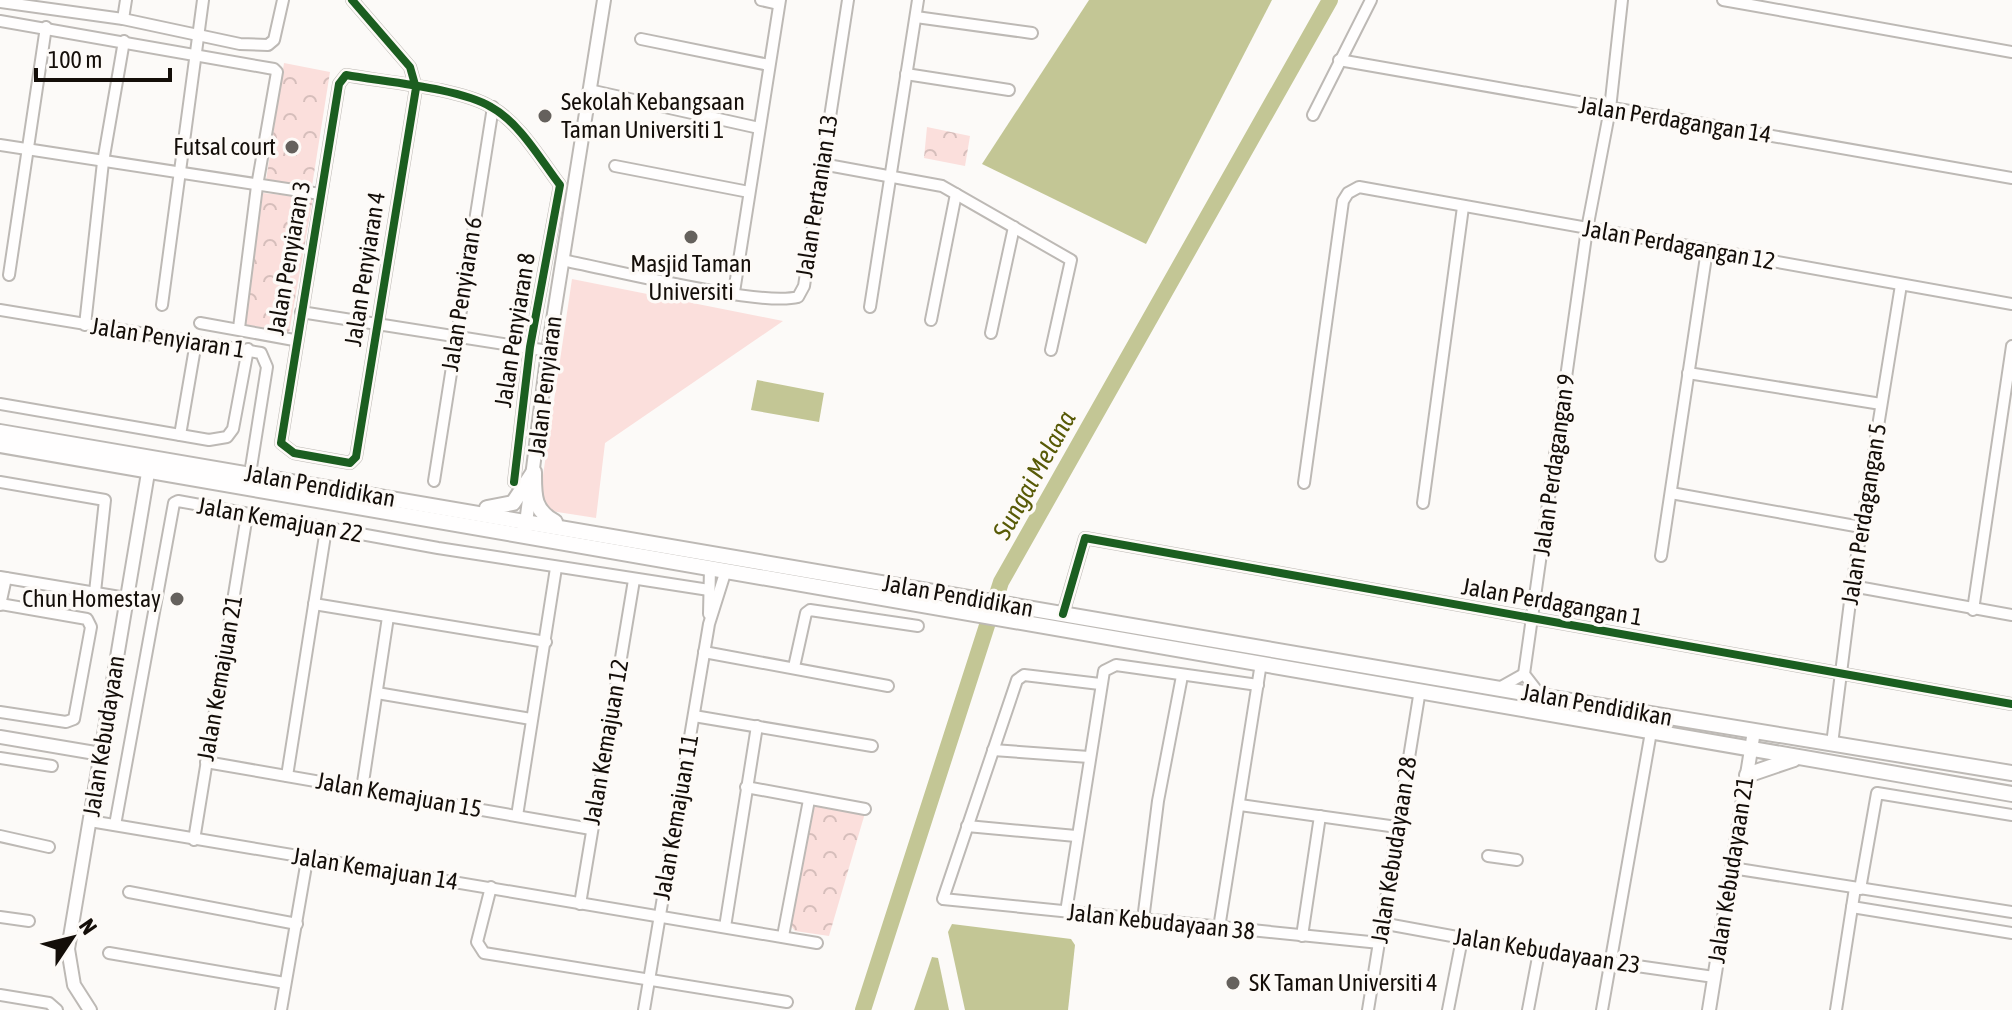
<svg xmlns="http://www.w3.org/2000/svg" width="2012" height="1010" font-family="'Asap Condensed',sans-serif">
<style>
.grass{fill:#fbdfdc}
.park{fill:url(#park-crowns)}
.water{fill:#c3c695}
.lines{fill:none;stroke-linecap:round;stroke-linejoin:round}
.river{stroke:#c3c695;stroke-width:16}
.minor-casing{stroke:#bdb9b5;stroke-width:14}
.tertiary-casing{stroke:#bdb9b5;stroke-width:16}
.secondary-casing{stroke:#bdb9b5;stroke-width:18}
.minor{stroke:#fffefe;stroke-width:10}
.tertiary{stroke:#fffefe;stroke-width:12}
.secondary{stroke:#fffefe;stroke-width:14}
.cycleway-casing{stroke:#fdfaf7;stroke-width:13}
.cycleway{stroke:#1b5e20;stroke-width:8}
.poi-dot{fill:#65615d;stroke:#fdfaf7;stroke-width:3}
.labels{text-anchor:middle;stroke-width:7;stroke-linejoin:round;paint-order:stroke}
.poi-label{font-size:24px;fill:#140e09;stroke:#fdfaf7;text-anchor:start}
.street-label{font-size:24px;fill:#140e09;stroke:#fdfaf7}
.water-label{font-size:26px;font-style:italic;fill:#585a06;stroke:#fdfaf7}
</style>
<defs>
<pattern id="park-crowns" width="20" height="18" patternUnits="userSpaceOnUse" patternTransform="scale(2)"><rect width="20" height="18" fill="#fbdfdc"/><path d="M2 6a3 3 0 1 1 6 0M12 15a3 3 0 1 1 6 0" fill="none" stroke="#d6bebb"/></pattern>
</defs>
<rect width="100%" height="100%" fill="#fcfaf8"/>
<path class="grass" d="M572 279 783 321 605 443 596 518 538 509Z"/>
<g class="park">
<path d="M284 63 330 72 312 186 266 180Z"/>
<path d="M927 127 970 136 965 166 924 158Z"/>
<path d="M263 193 313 198 289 333 244 324Z"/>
<path d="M818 805 865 813 829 936 795 931 791 926 813 808Z"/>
</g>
<g class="water">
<path d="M1089 0H1272L1146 244 982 164Z"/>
<path d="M757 380 824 393 819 422 751 410Z"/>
<path d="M952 924 1071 939 1075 945 1068 1010H965L948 932Z"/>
<path d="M932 957 938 958 949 1010H914Z"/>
</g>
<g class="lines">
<path class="river" d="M863 1010 1001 582 1330 0"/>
<defs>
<g id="minor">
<path d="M352 0 410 67 416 88 356 457 350 463 294 453 281 443 339 84 346 75C385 82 459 88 491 107 520 123 540 159 560 185L530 347 514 482"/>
<path d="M761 0 779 4"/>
<path d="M1723 0 2012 52"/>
<path d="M0 2 123 19 240 44 268 45 274 40 283 0"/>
<path d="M916 17 1032 33"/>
<path d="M123 19 126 0"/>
<path d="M0 21 274 69 277 72 257 186 239 328"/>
<path d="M641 39 769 65"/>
<path d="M1339 60 2012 178"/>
<path d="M906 74 1009 90"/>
<path d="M589 90 759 128"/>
<path d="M1313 115 1371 0"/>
<path d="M0 145 320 194"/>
<path d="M822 164 942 186 1071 260 1051 350"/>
<path d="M615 166 749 192"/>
<path d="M562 260C609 269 759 307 798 297L804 286 848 0"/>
<path d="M9 275 46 27"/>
<path d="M734 292 780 0"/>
<path d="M162 305 203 0"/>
<path d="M870 307 918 0"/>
<path d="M0 310 261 353 267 367 250 474"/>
<path d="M301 312 548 351"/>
<path d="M931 320 956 194"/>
<path d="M200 323 294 340"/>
<path d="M85 325 103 162 124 41"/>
<path d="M991 333 1014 227"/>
<path d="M1688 373 1881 404"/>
<path d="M0 404 209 440 227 437 233 429 248 349"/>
<path d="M180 435 196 342"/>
<path d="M434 481 493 107"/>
<path d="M0 482 105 500 95 592"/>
<path d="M1304 483 1343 201 1348 193 1359 187 2012 304"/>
<path d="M1671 493 1861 527"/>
<path d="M1423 503 1463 207"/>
<path d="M1661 556 1707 250"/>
<path d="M0 577 126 598"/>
<path d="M1852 586 2012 615"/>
<path d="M314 604 546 642"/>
<path d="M0 605 6 578"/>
<path d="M1973 610 2012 346"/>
<path d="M709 614 710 568"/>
<path d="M1063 614 1085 538 2012 704"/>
<path d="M704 652 888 686"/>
<path d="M794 667 806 613 810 610 918 626"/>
<path d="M1100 684 1024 675 1017 680 943 899 1380 943"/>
<path d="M1499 688 1524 674"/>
<path d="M377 693 531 719"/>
<path d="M1541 696 1524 674 1587 229 1610 109 1622 0"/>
<path d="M0 712 66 722 74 719 91 627 87 619 0 604"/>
<path d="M694 716 872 746"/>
<path d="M1832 744 1852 586 1901 285"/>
<path d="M993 750 1089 757"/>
<path d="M0 758 52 766"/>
<path d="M206 762 591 829"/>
<path d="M287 776 326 529"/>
<path d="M746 787 865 809"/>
<path d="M362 789 388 617"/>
<path d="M1240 805 1397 827"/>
<path d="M517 816 556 568"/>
<path d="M90 821 817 943"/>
<path d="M115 825 174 503 178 501 438 548 709 590"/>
<path d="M967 826 1076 836"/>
<path d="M0 836 49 847"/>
<path d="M194 840 247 515"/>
<path d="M1488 856 1517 860"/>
<path d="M1732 868 2012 912"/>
<path d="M491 887 477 942 484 953 787 1002"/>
<path d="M1860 889 1877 793 2012 815"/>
<path d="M129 892 297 924"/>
<path d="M580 904 634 580"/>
<path d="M1852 907 2012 933"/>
<path d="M1066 912 1104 671 1116 665 1258 685"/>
<path d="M0 917 29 921"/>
<path d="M1143 920 1158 801 1182 676"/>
<path d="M1381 923 1539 952 1714 977"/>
<path d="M725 927 757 726"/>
<path d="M1219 928 1261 663"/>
<path d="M783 936 809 800"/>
<path d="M1302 936 1320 816"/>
<path d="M109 953 285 983"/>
<path d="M0 995 49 1003 57 1010"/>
<path d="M281 1010 307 860"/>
<path d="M644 1010 709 624 726 570"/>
<path d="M1368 1010 1420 690"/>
<path d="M1448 1010 1462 939"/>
<path d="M1528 1010 1539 952"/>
<path d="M1602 1010 1651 732"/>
<path d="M1836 1010 1855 888"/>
</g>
<g id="tertiary">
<path d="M525 531 548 351 604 0"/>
<path d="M0 737 101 754"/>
<path d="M90 1010 74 985 68 949 150 461"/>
<path d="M1709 1010 1754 731"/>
</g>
<g id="secondary">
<path d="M0 432 1541 696 2012 773"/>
<path d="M0 445 2012 794"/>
<path d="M534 472C534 495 533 510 555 522"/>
<path d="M487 508 513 503 533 473"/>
<path d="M1747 775 1794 759"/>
</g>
</defs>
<use href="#minor" class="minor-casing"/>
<use href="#tertiary" class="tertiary-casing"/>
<use href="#secondary" class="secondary-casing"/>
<use href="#minor" class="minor"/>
<use href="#tertiary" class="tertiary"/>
<use href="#secondary" class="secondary"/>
<defs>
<g id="cycleway">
<path d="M352 0 410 67 416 88 356 457 350 463 294 453 281 443 339 84 346 75C385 82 459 88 491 107 520 123 540 159 560 185L530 347 514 482"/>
<path d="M1063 614 1085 538 2012 704"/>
</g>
</defs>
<use href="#cycleway" class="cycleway-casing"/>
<use href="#cycleway" class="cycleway"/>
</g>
<g class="poi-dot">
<circle cx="545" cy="116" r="8"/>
<circle cx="292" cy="147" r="8"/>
<circle cx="691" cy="237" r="8"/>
<circle cx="177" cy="599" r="8"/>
<circle cx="1233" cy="983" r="8"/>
</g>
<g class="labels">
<g class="poi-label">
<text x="561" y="110">Sekolah Kebangsaan<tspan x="561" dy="28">Taman Universiti 1</tspan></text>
<text x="276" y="155" text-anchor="end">Futsal court</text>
<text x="691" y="272" text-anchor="middle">Masjid Taman<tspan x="691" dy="28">Universiti</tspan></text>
<text x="161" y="607" text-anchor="end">Chun Homestay</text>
<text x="1249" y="991">SK Taman Universiti 4</text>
</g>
<g class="street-label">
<text transform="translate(1675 120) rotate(9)" y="8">Jalan Perdagangan 14</text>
<text transform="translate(817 196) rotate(-81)" y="8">Jalan Pertanian 13</text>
<text transform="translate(1679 245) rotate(10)" y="8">Jalan Perdagangan 12</text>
<text transform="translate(289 258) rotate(-80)" y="8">Jalan Penyiaran 3</text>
<text transform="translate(365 269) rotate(-81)" y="8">Jalan Penyiaran 4</text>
<text transform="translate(462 294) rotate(-81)" y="8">Jalan Penyiaran 6</text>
<text transform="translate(515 330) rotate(-81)" y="8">Jalan Penyiaran 8</text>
<text transform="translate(168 338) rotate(9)" y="8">Jalan Penyiaran 1</text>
<text transform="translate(545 386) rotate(-83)" y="8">Jalan Penyiaran</text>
<text transform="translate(1554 465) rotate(-82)" y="8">Jalan Perdagangan 9</text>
<text transform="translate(320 486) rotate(10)" y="8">Jalan Pendidikan</text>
<text transform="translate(1864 514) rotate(-81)" y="8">Jalan Perdagangan 5</text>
<text transform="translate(280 520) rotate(10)" y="8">Jalan Kemajuan 22</text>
<text transform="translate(958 596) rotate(10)" y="8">Jalan Pendidikan</text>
<text transform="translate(1552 602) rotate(10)" y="8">Jalan Perdagangan 1</text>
<text transform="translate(220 678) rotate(-80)" y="8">Jalan Kemajuan 21</text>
<text transform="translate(1597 705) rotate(10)" y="8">Jalan Pendidikan</text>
<text transform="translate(104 736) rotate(-81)" y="8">Jalan Kebudayaan</text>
<text transform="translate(606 742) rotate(-80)" y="8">Jalan Kemajuan 12</text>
<text transform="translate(399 795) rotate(10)" y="8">Jalan Kemajuan 15</text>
<text transform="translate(676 817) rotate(-80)" y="8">Jalan Kemajuan 11</text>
<text transform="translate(1394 850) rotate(-81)" y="8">Jalan Kebudayaan 28</text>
<text transform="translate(375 869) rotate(9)" y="8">Jalan Kemajuan 14</text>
<text transform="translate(1731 870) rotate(-81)" y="8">Jalan Kebudayaan 21</text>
<text transform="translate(1161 922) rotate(6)" y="8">Jalan Kebudayaan 38</text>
<text transform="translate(1547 951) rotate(9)" y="8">Jalan Kebudayaan 23</text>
</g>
<g class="water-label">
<text transform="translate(1034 475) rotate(-61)" y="9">Sungai Melana</text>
</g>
</g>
<g transform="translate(72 938) rotate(55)" stroke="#fdfaf7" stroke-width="6" paint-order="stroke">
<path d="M0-6L14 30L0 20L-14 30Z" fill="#140e09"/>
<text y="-12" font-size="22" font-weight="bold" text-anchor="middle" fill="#140e09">N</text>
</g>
<path d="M36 68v12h134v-12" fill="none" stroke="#140e09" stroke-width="4"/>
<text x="48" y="68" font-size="24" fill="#140e09" stroke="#fdfaf7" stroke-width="6" paint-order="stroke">100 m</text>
</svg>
